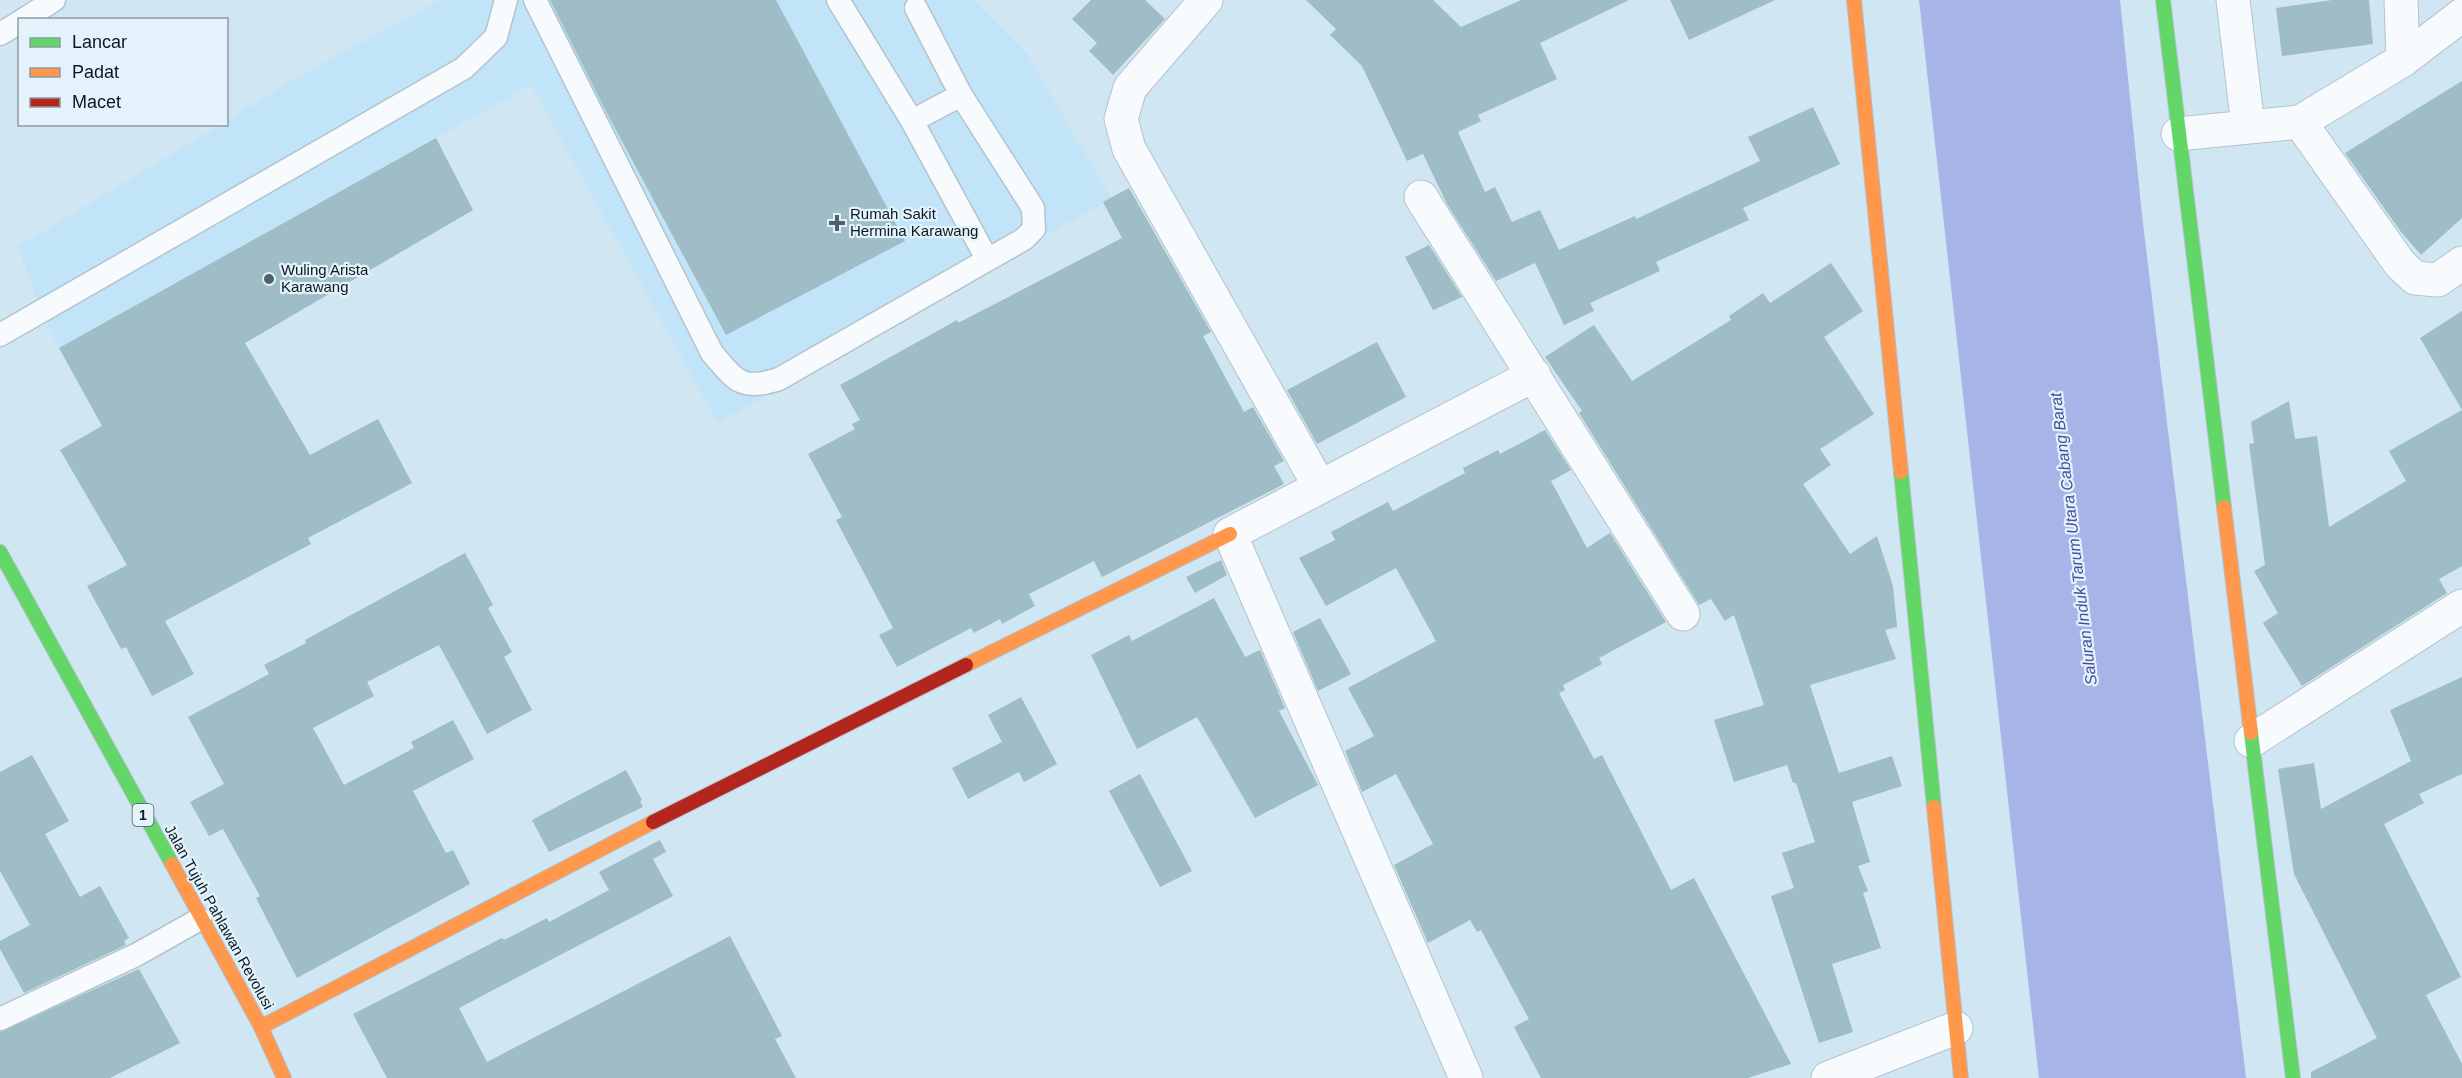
<svg xmlns="http://www.w3.org/2000/svg" width="2462" height="1078" font-family="Arial,sans-serif">
<style>
.built{fill:#c2e4f8}
.water{fill:#a7b4e7}
.building{fill:#9ebdc6}
.lines{fill:none;stroke-linecap:round;stroke-linejoin:round}
.lane-casing{stroke:#b3c3cd;stroke-width:25}
.street-casing{stroke:#b3c3cd;stroke-width:35}
.fast-casing{stroke:#b3c3cd;stroke-width:16}
.slow-casing{stroke:#b3c3cd;stroke-width:16}
.jam-casing{stroke:#b3c3cd;stroke-width:16}
.lane{stroke:#f8fbfd;stroke-width:22}
.street{stroke:#f8fbfd;stroke-width:33}
.fast{stroke:#63d668;stroke-width:14}
.slow{stroke:#ff974d;stroke-width:14}
.jam{stroke:#b3261e;stroke-width:14}
.poi-dot{fill:#50616a;stroke:#e3f2fb;stroke-width:2}
.labels{text-anchor:middle;stroke-width:4.5;stroke-linejoin:round;paint-order:stroke}
.shield{fill:#e3f2fb;stroke:#4c5a62;stroke-width:1.5}
.shield-label{font-size:14px;font-weight:bold;fill:#0b1920}
.poi-label{font-size:15px;fill:#0b1920;stroke:#e3f2fb;text-anchor:start}
.street-label{font-size:15px;fill:#0b1920;stroke:#e3f2fb}
.water-label{font-size:16px;font-style:italic;fill:#484d9e;stroke:#e3f2fb}
</style>
<rect width="100%" height="100%" fill="#d0e6f2"/>
<path class="built" d="M440 0H973L1027 54 1111 198 718 423 531 85 59 348 41 310 18 247 220 125 226 124 227 121 296 78Z"/>
<path class="water" d="M1919 0H2120L2142 215 2246 1078H2039Z"/>
<g class="building">
<path d="M550 0H776L905 241 726 335 603 106Z"/>
<path d="M1091 0H1145L1165 19 1113 75 1089 51 1097 43 1072 19Z"/>
<path d="M1306 0H1433L1461 27 1521 0H1629L1540 43 1557 79 1478 115 1481 121 1458 132 1485 192 1495 187 1512 222 1540 210 1559 250 1635 216 1636 219 1760 161 1748 137 1813 107 1840 164 1743 208 1749 220 1656 262 1660 271 1590 303 1594 311 1564 325 1535 263 1496 281 1447 204 1423 154 1407 161 1362 66 1330 35 1336 29Z"/>
<path d="M1670 0H1775L1689 40Z"/>
<path d="M2332 0H2369L2373 44 2282 56 2276 8Z"/>
<path d="M2462 81V218L2421 255 2401 232 2345 153Z"/>
<path d="M436 138 473 210 245 343 310 455 378 419 412 483 308 538 311 544 165 621 194 674 152 696 126 647 121 649 87 586 127 565 60 450 102 426 59 348Z"/>
<path d="M1129 188 1211 332 1203 336 1244 412 1253 407 1284 461 1274 466 1284 484 1102 577 1094 561 1029 594 1035 606 1002 624 1000 619 974 633 971 628 897 667 879 635 893 628 836 520 842 517 808 454 855 429 852 424 860 420 840 385 957 320 958 323 1122 238 1103 202Z"/>
<path d="M1429 245 1462 297 1433 310 1405 257Z"/>
<path d="M1831 263 1863 311 1824 337 1874 414 1820 449 1831 465 1803 484 1850 554 1877 536 1893 586 1897 627 1885 630 1896 659 1810 685 1839 773 1892 756 1902 786 1852 802 1870 862 1858 866 1868 891 1863 893 1881 948 1832 964 1853 1032 1819 1043 1771 896 1794 888 1782 853 1815 842 1796 783H1793L1787 765 1734 782 1714 720 1764 705 1734 615 1725 621 1711 599 1699 605 1579 413 1582 411 1545 357 1594 325 1632 381 1731 320 1729 316 1763 293 1770 303Z"/>
<path d="M2462 311V566L2439 579 2447 593 2302 686 2263 623 2278 613 2254 571 2265 565 2249 444 2254 443 2251 422 2289 401 2295 439 2317 436 2329 527 2406 481 2389 451 2462 410 2420 338Z"/>
<path d="M1377 342 1406 397 1317 444 1287 390Z"/>
<path d="M1545 430 1571 470 1551 481 1587 548 1610 533 1666 622 1599 658 1602 664 1563 685 1565 690 1559 693 1594 759 1602 755 1671 890 1694 878 1791 1064 1748 1078H1541L1514 1027 1529 1019 1481 930 1477 932 1470 920 1428 943 1394 865 1433 844 1396 774 1362 792 1345 751 1374 736 1348 688 1436 641 1396 568 1326 606 1299 558 1335 540 1331 532 1388 502 1393 511 1465 473 1463 468 1498 450 1500 454Z"/>
<path d="M465 553 493 605 488 608 512 652 504 657 532 710 487 734 439 645 367 682 374 696 313 728 344 785 414 748 411 742 453 720 474 759 413 791 446 853 453 850 470 884 297 978 256 898 260 896 223 829 209 836 190 802 224 784 188 717 269 674 264 665 306 643 305 640Z"/>
<path d="M1221 560 1227 575 1195 593 1186 577Z"/>
<path d="M1214 598 1245 657 1260 650 1285 708 1279 711 1318 785 1255 818 1197 717 1137 749 1091 655 1129 635 1132 641Z"/>
<path d="M1320 618 1351 674 1318 691 1293 632Z"/>
<path d="M2462 677V774L2419 794 2424 803 2384 824 2461 977 2426 995 2462 1064V1078H2311V1072L2377 1038 2294 874 2278 769 2314 763 2321 809 2411 761 2390 710Z"/>
<path d="M1021 697 1057 764 1024 782 1019 772 968 799 952 768 1002 742 988 715Z"/>
<path d="M32 755 69 821 45 834 80 897 100 886 129 938 124 941 126 945 24 993 0 949V941L30 925 0 871V772Z"/>
<path d="M626 770 642 800 640 801 643 807 549 852 532 820Z"/>
<path d="M1140 774 1192 871 1160 887 1109 791Z"/>
<path d="M660 840 666 852 653 859 673 896 459 1008 487 1062 730 936 782 1036 775 1039 796 1078H387L353 1014 502 938 504 940 547 918 549 922 609 890 599 872Z"/>
<path d="M139 969 180 1043 110 1078H0V1032Z"/>
</g>
<g class="lines">
<defs>
<g id="lane">
<path d="M535 0 712 353C736 381 741 391 779 379L1024 239 1034 229 1033 208 961 95 916 8"/>
<path d="M838 0 912 121 987 259"/>
<path d="M23 20 54 0"/>
<path d="M0 34 20 22"/>
<path d="M912 121 961 95"/>
<path d="M0 335 464 68 496 37 506 0"/>
<path d="M0 1019 136 955 200 919"/>
</g>
<g id="street">
<path d="M1206 0 1130 88 1121 119 1129 149 1320 487"/>
<path d="M2233 0 2248 126"/>
<path d="M2401 0 2403 60"/>
<path d="M2300 122 2400 264 2415 278 2438 280 2462 263"/>
<path d="M2178 134 2300 122 2403 60 2462 15"/>
<path d="M1421 197 1683 614"/>
<path d="M2251 741 2462 606"/>
<path d="M1466 1078 1230 534 1534 375"/>
<path d="M1828 1078 1956 1028"/>
</g>
<g id="fast">
<path d="M2163 0 2224 507"/>
<path d="M1901 472 1934 807"/>
<path d="M0 552 172 864"/>
<path d="M2251 733 2293 1078"/>
</g>
<g id="slow">
<path d="M1854 0 1901 472"/>
<path d="M2224 507 2251 733"/>
<path d="M966 665 1230 534"/>
<path d="M1934 807 1961 1078"/>
<path d="M172 864 261 1027 284 1078"/>
<path d="M261 1027 653 822"/>
</g>
<path id="jam" d="M653 822 966 665"/>
</defs>
<use href="#lane" class="lane-casing"/>
<use href="#street" class="street-casing"/>
<use href="#fast" class="fast-casing"/>
<use href="#slow" class="slow-casing"/>
<use href="#jam" class="jam-casing"/>
<use href="#lane" class="lane"/>
<use href="#street" class="street"/>
<use href="#fast" class="fast"/>
<use href="#slow" class="slow"/>
<use href="#jam" class="jam"/>
</g>
<g class="poi-dot">
<path d="M834 214h6v6h6v6h-6v6h-6v-6h-6v-6h6z"/>
<circle cx="269" cy="279" r="6"/>
</g>
<g class="labels">
<rect class="shield" x="132.5" y="804" width="21" height="22" rx="4.5"/>
<g class="shield-label">
<text x="143" y="820">1</text>
</g>
<g class="poi-label">
<text x="850" y="219">Rumah Sakit<tspan x="850" dy="17">Hermina Karawang</tspan></text>
<text x="281" y="275">Wuling Arista<tspan x="281" dy="17">Karawang</tspan></text>
</g>
<g class="street-label">
<text transform="translate(219 917) rotate(61)" y="5">Jalan Tujuh Pahlawan Revolusi</text>
</g>
<g class="water-label">
<text transform="translate(2073 539) rotate(-97)" y="6">Saluran Induk Tarum Utara Cabang Barat</text>
</g>
</g>
<rect x="18" y="18" width="210" height="108" fill="#e3f2fb" stroke="#8d9ba3" stroke-width="1.5"/>
<rect x="30" y="38" width="30" height="9" fill="#63d668" stroke="#8d9ba3" stroke-width="1.5"/>
<text x="72" y="48" font-size="18" fill="#0b1920">Lancar</text>
<rect x="30" y="68" width="30" height="9" fill="#ff974d" stroke="#8d9ba3" stroke-width="1.5"/>
<text x="72" y="78" font-size="18" fill="#0b1920">Padat</text>
<rect x="30" y="98" width="30" height="9" fill="#b3261e" stroke="#8d9ba3" stroke-width="1.5"/>
<text x="72" y="108" font-size="18" fill="#0b1920">Macet</text>
</svg>
